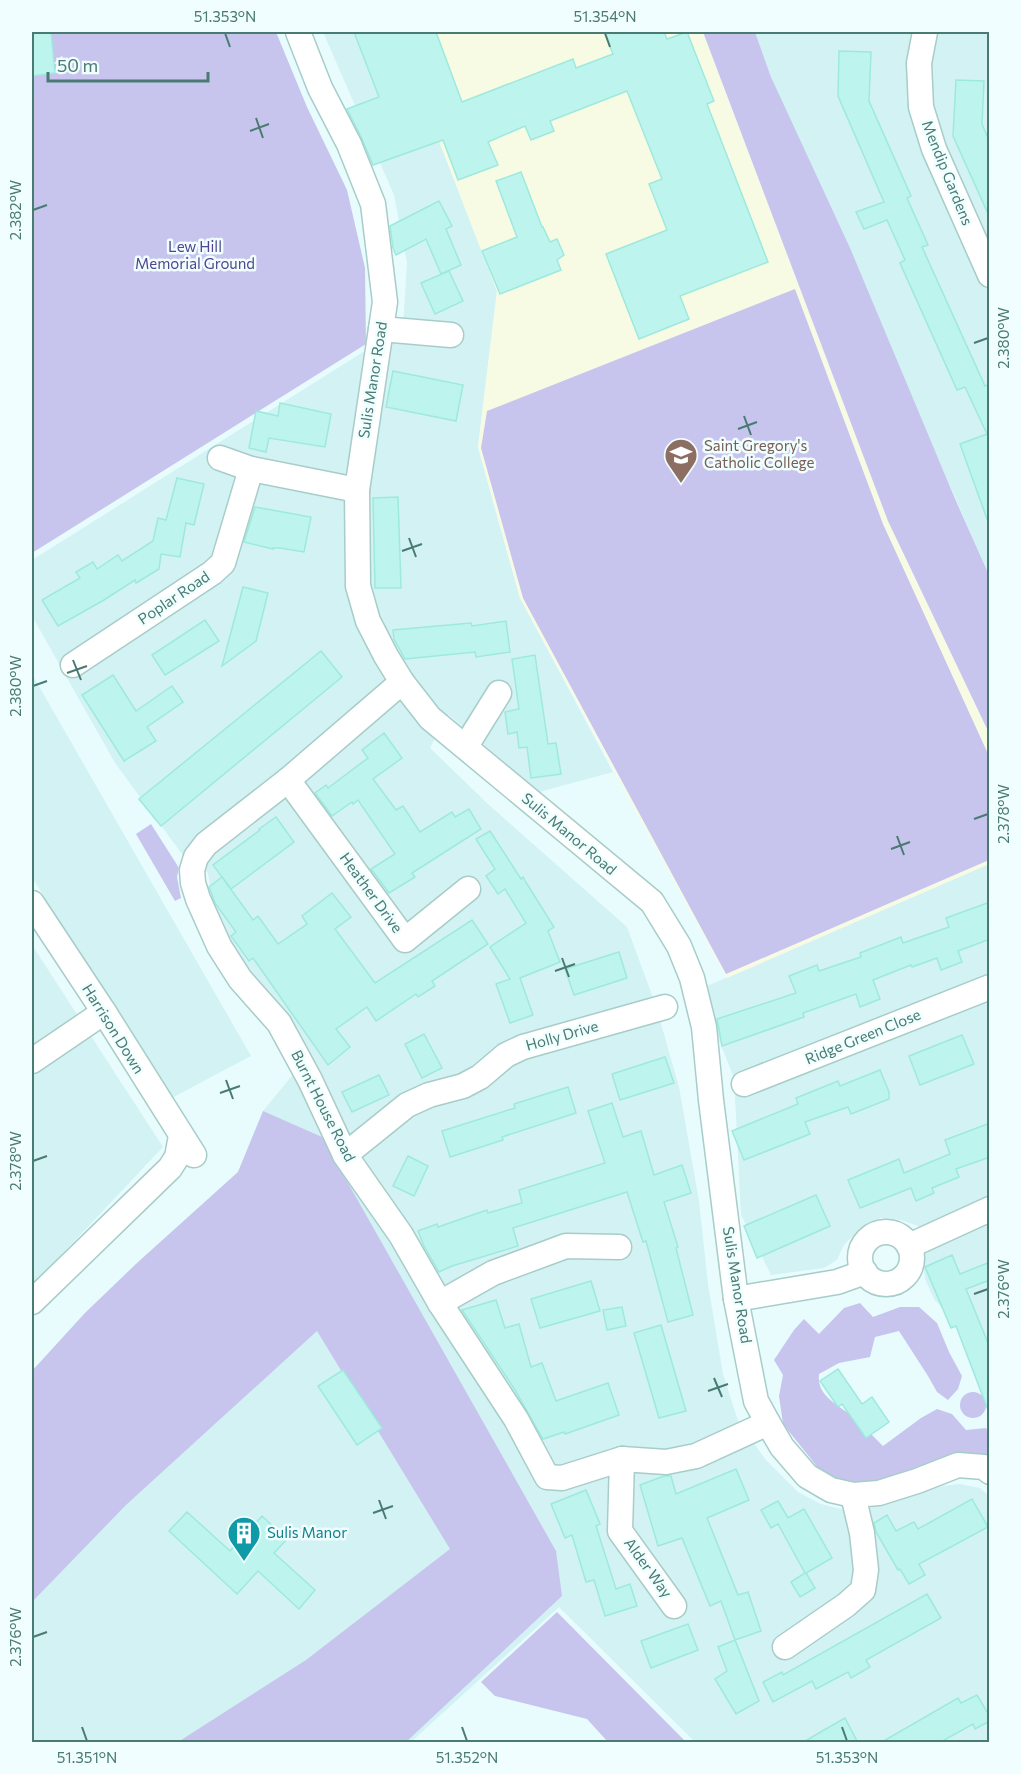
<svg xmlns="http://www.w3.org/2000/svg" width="1021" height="1774" font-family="Commissioner,sans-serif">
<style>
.residential{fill:#d3f2f3}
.education{fill:#f8fbe4}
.green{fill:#c7c5ed}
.building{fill:#bdf5ee;stroke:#9de9de;stroke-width:1.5}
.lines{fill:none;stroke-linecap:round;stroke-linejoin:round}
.minor-casing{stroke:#a7cdc9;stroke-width:27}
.minor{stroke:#fff;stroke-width:24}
.ticks{fill:none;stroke:#497b72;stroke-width:2}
.labels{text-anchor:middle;stroke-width:5;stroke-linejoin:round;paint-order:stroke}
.street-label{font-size:15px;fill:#497b72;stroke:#f0feff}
.park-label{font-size:15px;fill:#52458e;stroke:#f0feff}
.education-label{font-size:15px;fill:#785e54;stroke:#f0feff;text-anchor:start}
.culture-label{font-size:15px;fill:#0d838f;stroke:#f0feff;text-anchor:start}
.neatline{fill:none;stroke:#497b72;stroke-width:2}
.ticks-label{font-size:15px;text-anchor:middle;fill:#497b72}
</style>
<rect width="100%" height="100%" fill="#e8fcfe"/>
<g class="residential">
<path d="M323 32H397L497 291 478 447 520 598 613 772 539 792 448 714 430 748 489 805 627 927 656 1006 679 1087 699 1201 708 1284 723 1374 738 1421 765 1459 798 1492 821 1504 849 1511 879 1506 942 1486 960 1484 980 1488 989 1496V1742H695L559 1607 411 1742H32V1371L85 1313 137 1263 238 1172 263 1111 309 1055 292 1024 227 941 213 907 208 873 182 854 115 763 32 616V560L403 327 407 263 394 195Z"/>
<path d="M755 32H989V575L771 77Z"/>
<path d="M32 674 251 1056 168 1100 32 877Z"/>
<path d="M989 864V1396L954 1321 934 1299 925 1279 918 1226 901 1220 880 1218 860 1228 844 1245 837 1260 824 1268 771 1275 741 1215 734 1078 713 1025 707 986Z"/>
<path d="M32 945 163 1147 32 1286Z"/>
</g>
<path class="education" d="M397 32H703L888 521 989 733V864L727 978 520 598 478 447 497 291Z"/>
<g class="green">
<path d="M32 32H276L307 107 347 190 365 268 366 344 32 553Z"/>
<path d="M703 32H755L771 77 850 248 956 501 989 575V733L888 521Z"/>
<path d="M795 289 883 524 989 756V860L726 974 523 598 481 448 487 411Z"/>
<path d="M151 824 179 868 177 877 181 898 175 901 136 834Z"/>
<path d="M263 1111 322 1137 556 1551 562 1596 406 1742H178L306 1660 450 1549 317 1331 126 1505 32 1602V1371L85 1313 137 1263 238 1172Z"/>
<path d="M860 1303 873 1317 900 1307H919L937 1323 949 1352 962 1376 958 1389 948 1400 937 1392 928 1376 899 1331 875 1337 870 1357 839 1363 819 1374C816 1397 841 1406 856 1419 865 1428 874 1437 883 1446L921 1418 937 1409 952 1414 966 1430 986 1428 989 1433V1461L984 1460 968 1453 942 1458 889 1481 860 1489 823 1474 783 1424 779 1396 783 1375 774 1360 794 1330 804 1319 819 1334 844 1308Z"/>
<circle cx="973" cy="1405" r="13"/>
<path d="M557 1612 686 1742H608L587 1719 495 1696 481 1682Z"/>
</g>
<g class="building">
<path d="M32 32H51L55 73 32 76Z"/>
<path d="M354 32H436L462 102 573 59 576 68 613 54 604 32H664L667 39 687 32 714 101 707 104 768 262 680 296 689 319 639 339 606 254 667 230 649 184 662 179 627 91 550 121 554 131 531 140 525 126 488 142 498 165 458 180 443 140 373 165 362 139 347 109 379 97Z"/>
<path d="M839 51 871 52 869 101 911 196 907 198 928 245 922 247 985 386 990 384V518L987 519 960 444 987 434 965 387 957 390 900 263 905 260 887 220 864 229 856 212 884 202 838 96Z"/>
<path d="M956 80 984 81 982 124 990 143V218L953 136Z"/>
<path d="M521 172 542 227H543L550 242 557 239 564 255 557 260 561 270 500 294 482 251 517 237 496 181Z"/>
<path d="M439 201 452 226 446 229 461 265 441 274 426 239 396 255 393 248 390 226Z"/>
<path d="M449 271 463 301 435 314 421 283Z"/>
<path d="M393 371 463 385 456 421 386 407Z"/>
<path d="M280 403 331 414 325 447 269 438 266 452 249 448 256 411 278 416Z"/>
<path d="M177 478 204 484 194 525 186 523 180 557 161 554 159 569 136 583 135 580 104 600 58 626 42 600 80 578 76 572 93 562 97 569 118 555 122 561 153 541 158 518 166 520Z"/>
<path d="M398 497 401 588H375L373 498Z"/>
<path d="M255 507 311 517 304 552 280 548H273V549L244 542Z"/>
<path d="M243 587 268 593 256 641 222 666Z"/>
<path d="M205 620 219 641 165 675 152 655Z"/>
<path d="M506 621 510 652 476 657 475 652 405 659 394 639 393 630 471 623 472 626Z"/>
<path d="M321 651 342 677 161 826 139 799Z"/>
<path d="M535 655 548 744 556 743 561 774 531 778 527 747 519 748 517 732 508 734 505 712 519 709 512 659Z"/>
<path d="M113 675 136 711 172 686 183 702 147 727 156 741 124 761 82 695Z"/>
<path d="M384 733 402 758 373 779 396 810 403 806 420 832 452 812 455 817 469 809 481 829 412 873 415 877 389 893 371 869 395 854 358 800 353 804 352 802 332 816 315 793 326 785 328 788 368 758 362 750Z"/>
<path d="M276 817 294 842 231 889 213 865 260 830 259 829Z"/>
<path d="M490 831 521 879 523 877 527 884 554 927 548 931 560 962 520 978 533 1015 510 1023 496 984 510 979 490 947 526 923 505 889 498 894 486 876 495 869 476 839Z"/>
<path d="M222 877 253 920 258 916 278 944 307 924 302 916 332 893 351 917 335 929 375 983 472 920 488 944 432 981 435 986 418 997 416 994 376 1021 367 1007 336 1029 350 1047 328 1065 253 958 249 961 231 936 236 932 215 903 209 887Z"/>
<path d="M990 902V939L958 951 962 962 941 970 937 958 912 967 911 965 873 980 880 999 860 1007 856 994 803 1013 804 1017 722 1046 717 1019 796 993 789 976 817 965 819 971 861 957 860 953 901 937 903 943 949 927 946 918Z"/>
<path d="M619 952 627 978 574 995 565 969Z"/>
<path d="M424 1034 442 1068 422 1078 405 1044Z"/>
<path d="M962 1035 974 1064 920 1085 909 1056Z"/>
<path d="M665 1057 674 1083 620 1100 612 1074Z"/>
<path d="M880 1070 889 1092V1099L851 1114 848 1107 805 1122 810 1134 744 1160 732 1131 798 1104 796 1098 838 1081 840 1086Z"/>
<path d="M379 1075 389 1095 352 1112 342 1092Z"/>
<path d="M568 1087 576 1113 502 1137 503 1140 450 1157 442 1131 515 1108 514 1104Z"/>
<path d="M612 1103 623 1137 641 1131 654 1175 682 1165 691 1193 664 1202 678 1247 676 1248 693 1315 668 1322 646 1241 643 1242 627 1192 513 1228 518 1246 452 1266 439 1272 424 1246 418 1231 437 1224 438 1227 487 1210 488 1213 522 1203 519 1190 605 1163 588 1111Z"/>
<path d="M990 1123V1157L956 1169 959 1177 932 1188 934 1193 916 1201 911 1188 860 1208 848 1180 899 1159 904 1173 950 1154 945 1140Z"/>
<path d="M408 1156 428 1166 414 1196 393 1186Z"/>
<path d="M816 1195 830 1226 757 1258 744 1226Z"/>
<path d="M952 1255 960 1274 990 1262V1280L966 1289 990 1348V1410H988L956 1326 951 1328 925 1267Z"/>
<path d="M591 1281 600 1311 540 1328 531 1299Z"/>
<path d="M496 1300 505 1328 519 1324 531 1367 542 1363 556 1401 608 1383 619 1415 565 1434 564 1432 543 1439 515 1390 462 1310Z"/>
<path d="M622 1307 626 1326 607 1330 603 1310Z"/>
<path d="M661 1325 686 1411 659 1418 634 1333Z"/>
<path d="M838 1369 862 1404 872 1397 889 1422 866 1438 842 1404 838 1407 820 1381Z"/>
<path d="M343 1370 382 1428 357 1445 318 1386Z"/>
<path d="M736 1469 749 1500 707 1518 738 1595 748 1592 761 1631 735 1640 721 1601 710 1606 682 1538 658 1546 640 1485 664 1476H671L676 1494Z"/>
<path d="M586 1490 600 1524 596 1526 616 1589 630 1584 637 1606 605 1616 594 1580 586 1582 572 1535 565 1538 551 1504Z"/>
<path d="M972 1499 988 1527 919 1564 925 1575 909 1584 900 1569 898 1570 876 1532 874 1523 887 1515 896 1531 914 1522 918 1529Z"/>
<path d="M778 1501 788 1518 804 1509 832 1558 806 1573 815 1588 800 1597 791 1582 805 1573 778 1524 771 1528 761 1510Z"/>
<path d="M187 1512 230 1551 262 1516 287 1539 274 1553 315 1590 299 1609 258 1571 237 1594 169 1531Z"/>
<path d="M927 1594 941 1618 866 1660 870 1667 851 1678 848 1672 816 1689 812 1681 773 1702 763 1682 782 1672 783 1675Z"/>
<path d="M688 1624 698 1650 651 1668 641 1641Z"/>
<path d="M735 1640 759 1701 736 1714 715 1679 727 1671 718 1647Z"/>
<path d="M977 1695 990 1717V1721L975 1729 973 1724 939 1743H880L958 1698 961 1703Z"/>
<path d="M845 1718 858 1743H802L824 1730Z"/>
</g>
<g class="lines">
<defs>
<g id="minor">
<path d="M298 32 320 88 349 144 373 204 385 302 357 490 358 586 368 621 386 656 402 682 430 718 652 902 679 946 692 978 704 1027 711 1100 736 1299 756 1401 768 1423 782 1447 807 1476 831 1490 853 1495 879 1493 917 1481 958 1465 984 1467 990 1472"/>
<path d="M925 32 919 63 921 107 934 149 990 275"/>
<path d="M381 329 451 335"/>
<path d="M220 458 251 469"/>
<path d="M73 665 212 573 223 563 251 469 357 490"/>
<path d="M402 682 288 780 206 844 196 857 192 870 193 883 198 899 219 946 240 979 279 1023 310 1080 345 1155 401 1235 440 1303 516 1419 547 1477 562 1478 622 1459 666 1462 696 1456 768 1423"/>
<path d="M466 746 499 693"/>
<path d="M288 780 405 940 468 889"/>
<path d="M32 903 104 1012 194 1155"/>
<path d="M32 1061 104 1012"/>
<path d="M744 1084 990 987"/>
<path d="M345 1155 407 1105 429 1095 463 1086 480 1077 506 1055 523 1047 665 1007"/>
<circle cx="886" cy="1258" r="26"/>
<path d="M909 1246 990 1209"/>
<path d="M736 1299 837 1282 865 1272"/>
<path d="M32 1302 170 1168 177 1157 181 1136"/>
<path d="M440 1303 493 1273 566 1246 619 1247"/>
<path d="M622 1459 620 1531 674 1606"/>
<path d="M785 1647 846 1605 863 1590 866 1570 862 1533 853 1495"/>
</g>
</defs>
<use href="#minor" class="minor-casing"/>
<use href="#minor" class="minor"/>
</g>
<path class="ticks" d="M225 33 230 47M605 33 610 47M256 118 263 138M250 131 269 124M33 210 47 205M974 343 988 338M744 416 751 435M738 429 757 422M409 538 416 557M402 551 422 544M73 660 81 680M67 673 87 666M33 686 47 681M974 819 988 814M897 836 904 855M891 849 910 842M562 958 569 977M555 971 575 964M226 1080 233 1099M220 1093 240 1086M33 1161 47 1156M974 1294 988 1289M714 1378 722 1397M708 1391 728 1384M379 1500 386 1519M373 1513 393 1506M33 1637 47 1632M82 1727 87 1741M462 1727 467 1741M842 1727 847 1741"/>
<defs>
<symbol id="school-pin" viewBox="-11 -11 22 30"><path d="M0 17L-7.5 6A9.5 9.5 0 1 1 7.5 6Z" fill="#8d6e63" stroke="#f0feff"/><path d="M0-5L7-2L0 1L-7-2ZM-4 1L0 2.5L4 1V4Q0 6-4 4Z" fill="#fff"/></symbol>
<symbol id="building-pin" viewBox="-11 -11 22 30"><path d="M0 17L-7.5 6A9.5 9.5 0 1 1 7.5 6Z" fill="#0f9aa8" stroke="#f0feff"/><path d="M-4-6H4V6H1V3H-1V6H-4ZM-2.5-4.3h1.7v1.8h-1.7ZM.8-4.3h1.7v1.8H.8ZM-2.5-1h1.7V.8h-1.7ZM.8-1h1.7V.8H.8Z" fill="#fff"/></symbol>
</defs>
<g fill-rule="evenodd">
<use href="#school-pin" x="662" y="436" width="38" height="52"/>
<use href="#building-pin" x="225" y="1514" width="38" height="52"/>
</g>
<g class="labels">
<g class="street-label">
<text transform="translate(947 173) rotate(68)" y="5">Mendip Gardens</text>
<text transform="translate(373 380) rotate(-81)" y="5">Sulis Manor Road</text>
<text transform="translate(174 598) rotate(-34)" y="5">Poplar Road</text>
<text transform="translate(569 834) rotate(40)" y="5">Sulis Manor Road</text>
<text transform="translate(371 893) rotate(54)" y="5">Heather Drive</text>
<text transform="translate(113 1029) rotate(58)" y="5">Harrison Down</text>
<text transform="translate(562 1036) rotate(-16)" y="5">Holly Drive</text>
<text transform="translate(863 1037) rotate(-22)" y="5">Ridge Green Close</text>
<text transform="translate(323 1106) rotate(63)" y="5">Burnt House Road</text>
<text transform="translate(737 1285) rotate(81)" y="5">Sulis Manor Road</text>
<text transform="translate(648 1568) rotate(54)" y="5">Alder Way</text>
</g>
<g class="park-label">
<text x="195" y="252">Lew Hill<tspan x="195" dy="17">Memorial Ground</tspan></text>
</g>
<g class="education-label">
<text x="704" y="451">Saint Gregory's<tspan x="704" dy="17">Catholic College</tspan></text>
</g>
<g class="culture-label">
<text x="267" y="1538">Sulis Manor</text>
</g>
</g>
<rect width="1021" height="1774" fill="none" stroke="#f0feff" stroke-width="66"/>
<path d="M48 72v9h160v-9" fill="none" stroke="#497b72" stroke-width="3"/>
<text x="57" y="72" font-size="18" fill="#497b72" stroke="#f0feff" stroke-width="4.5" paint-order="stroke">50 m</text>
<rect x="33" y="33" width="955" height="1708" class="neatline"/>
<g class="ticks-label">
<text x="225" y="22">51.353°N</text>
<text x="605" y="22">51.354°N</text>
<text transform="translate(16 210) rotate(-90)" y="5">2.382°W</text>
<text transform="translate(1004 338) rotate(-90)" y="5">2.380°W</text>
<text transform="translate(16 686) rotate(-90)" y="5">2.380°W</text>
<text transform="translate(1004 814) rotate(-90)" y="5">2.378°W</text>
<text transform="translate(16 1161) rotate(-90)" y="5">2.378°W</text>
<text transform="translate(1004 1289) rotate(-90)" y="5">2.376°W</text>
<text transform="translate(16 1637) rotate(-90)" y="5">2.376°W</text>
<text x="87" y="1763">51.351°N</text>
<text x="467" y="1763">51.352°N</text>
<text x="847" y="1763">51.353°N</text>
</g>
</svg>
